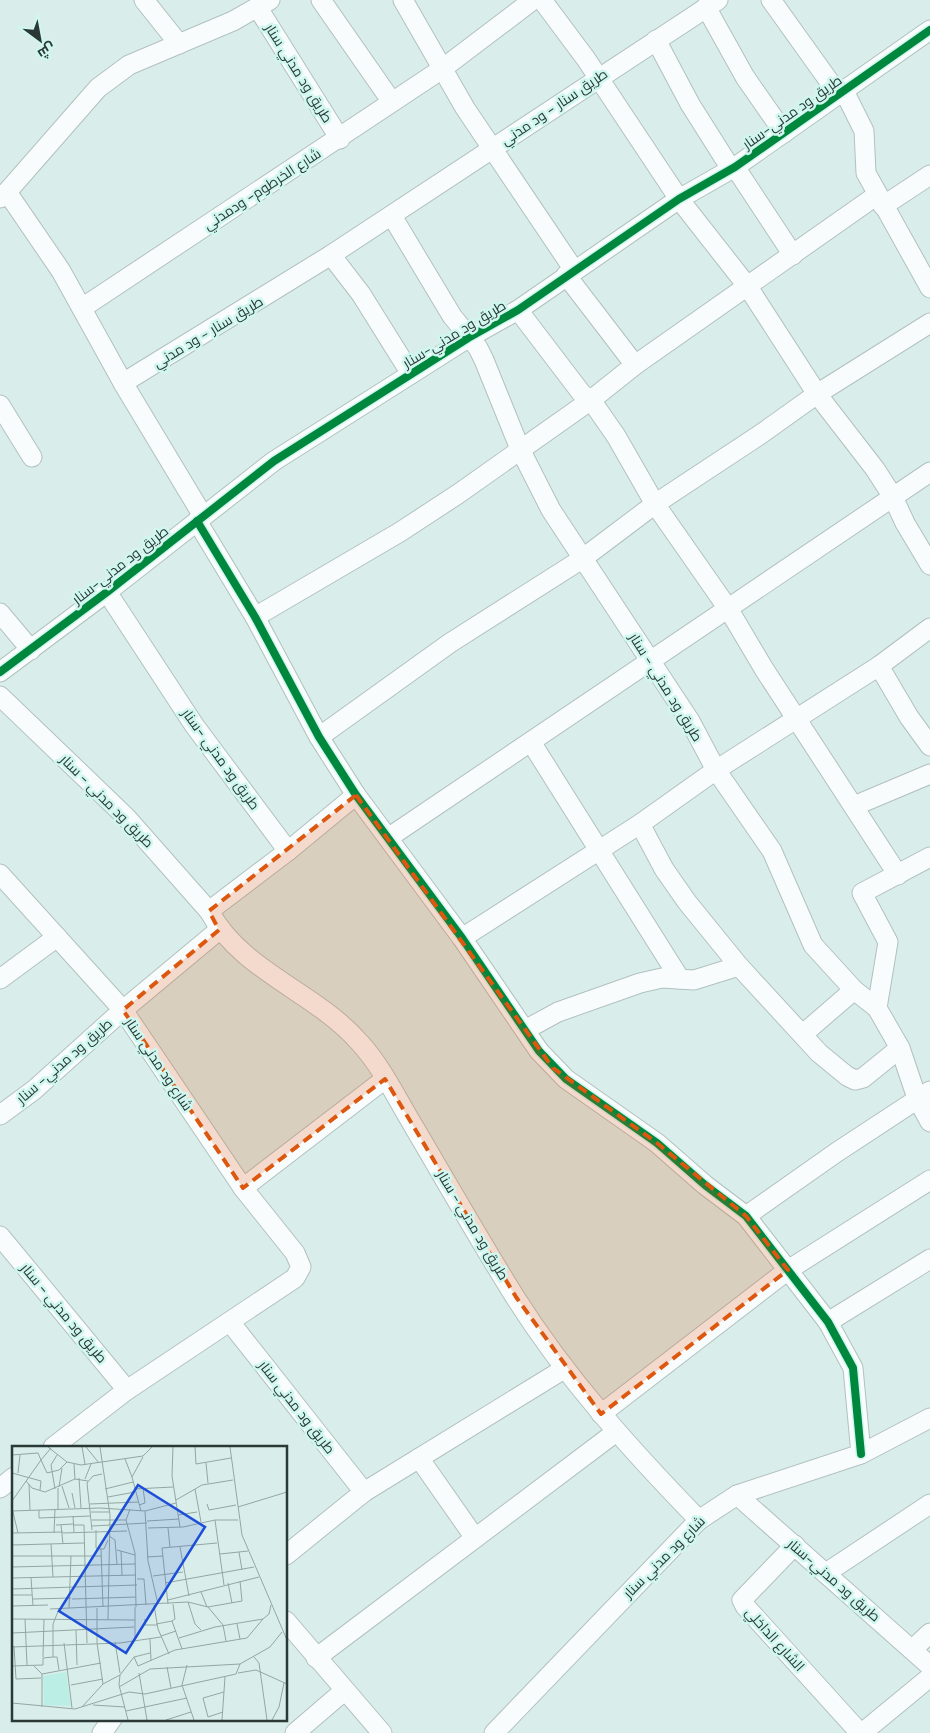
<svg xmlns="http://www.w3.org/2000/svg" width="930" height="1733" font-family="'DM Sans',Cairo,sans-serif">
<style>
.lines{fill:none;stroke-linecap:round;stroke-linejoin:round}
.street-casing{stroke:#b1c1be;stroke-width:21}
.street{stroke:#f9fcfc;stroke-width:19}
.cycleway-casing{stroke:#d0f7ef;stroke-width:11}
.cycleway{stroke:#00873e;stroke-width:8}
.marked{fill:#de570e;fill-opacity:0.2;stroke:#de570e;stroke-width:4;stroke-dasharray:10 6;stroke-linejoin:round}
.labels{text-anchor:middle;stroke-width:5;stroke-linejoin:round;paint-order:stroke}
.street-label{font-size:14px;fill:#2a3936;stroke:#d0f7ef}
.inset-road{fill:none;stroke:#93a6a2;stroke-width:1}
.view{fill:#1d4ed8;fill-opacity:0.15;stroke:#1d4ed8;stroke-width:2.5}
.inset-edge{fill:none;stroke:#2a3936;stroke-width:2.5}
</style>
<rect width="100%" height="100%" fill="#d9eeea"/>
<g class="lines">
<defs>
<g id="street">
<path d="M144 0 179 44"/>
<path d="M321 0 392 102"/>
<path d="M403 0 465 108 574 270"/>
<path d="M542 0 586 59 679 199 748 287 817 394 875 469 893 497 905 523 930 565"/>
<path d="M771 0 839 95"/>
<path d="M706 7 745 77 784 133"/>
<path d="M258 8 340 139"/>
<path d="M656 40 690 104 731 169"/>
<path d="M844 91 864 131 866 173 930 288"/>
<path d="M735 167 793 255"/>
<path d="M7 192 61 271 123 383 203 516"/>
<path d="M0 198 7 192 98 88 129 65 233 21 270 0"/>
<path d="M883 206 930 175"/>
<path d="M392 216 452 316 478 348 484 360 520 449 551 510 690 721 716 770 772 851 813 945 854 990 877 1008 900 1048 917 1098 930 1122"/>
<path d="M331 255 361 294 411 374"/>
<path d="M566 275 635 365"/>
<path d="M82 308 442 69 533 0"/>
<path d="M518 310 582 394 591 400 616 436 655 504 729 610 764 669 898 875"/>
<path d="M123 383 331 255 718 0"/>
<path d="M0 405 32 457"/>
<path d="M197 521 255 617 319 737 356 795 462 938 539 1051 566 1079 657 1143 705 1185 746 1216 828 1322 853 1368 861 1454"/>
<path d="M107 592 194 725 288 851 356 795"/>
<path d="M0 613 31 650"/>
<path d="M255 617 400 532 458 494 591 400 635 365 877 195"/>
<path d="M879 666 909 717 930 746"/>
<path d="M0 672 107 592 274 461 468 338 518 310 679 199 735 167 930 30"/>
<path d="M0 696 126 817 209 911C242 972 316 992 360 1043 382 1067 397 1099 414 1127 447 1183 480 1241 515 1297 567 1379 631 1450 699 1520"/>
<path d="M319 737 450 643 582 559 655 504 761 434 817 394 930 323"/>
<path d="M531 742 680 979"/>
<path d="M854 806 930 774"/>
<path d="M640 824 664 869 687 902 739 966 819 1053 847 1076 855 1080 863 1078 900 1048"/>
<path d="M388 838 930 472"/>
<path d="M0 874 123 1010 243 1188 295 1253 301 1267 295 1278 127 1390 53 1447"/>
<path d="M209 911 288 851"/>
<path d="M462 938 640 824 716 770 879 666 930 628"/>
<path d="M0 979 57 937"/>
<path d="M877 1008 888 942 862 893 930 857"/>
<path d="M525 1030 558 1012 640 983 662 978 694 980 739 966"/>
<path d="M803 1034 854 990"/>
<path d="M0 1115 34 1090 123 1010 219 930"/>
<path d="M243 1188 385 1079"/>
<path d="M746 1216 837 1152 930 1091"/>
<path d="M0 1236 127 1390"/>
<path d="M230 1322 364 1492"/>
<path d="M828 1322 930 1259"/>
<path d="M601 1414 788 1270 930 1180"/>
<path d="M419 1458 475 1538"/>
<path d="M0 1488 14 1477"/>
<path d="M737 1495 930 1666"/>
<path d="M795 1545 742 1600 745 1606 860 1733"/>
<path d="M286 1555 364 1492 564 1369"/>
<path d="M826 1573 930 1504"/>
<path d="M286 1621 382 1733"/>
<path d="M913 1649 930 1633"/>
<path d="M316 1658 616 1432"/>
<path d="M102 1733 112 1719"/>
<path d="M295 1733 344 1691"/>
<path d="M494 1733 699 1520 737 1495 861 1454 930 1418"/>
<path d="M862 1733 930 1677"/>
</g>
</defs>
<use href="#street" class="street-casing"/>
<use href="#street" class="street"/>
<defs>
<g id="cycleway">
<path d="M197 521 255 617 319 737 356 795 462 938 539 1051 566 1079 657 1143 705 1185 746 1216 828 1322 853 1368 861 1454"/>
<path d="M0 672 107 592 274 461 468 338 518 310 679 199 735 167 930 30"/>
</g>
</defs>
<use href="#cycleway" class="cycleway-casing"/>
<use href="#cycleway" class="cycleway"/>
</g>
<path class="marked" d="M356 795 553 1068 657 1143 746 1216 788 1270 601 1414 516 1297 385 1079 243 1188 123 1010 219 930 209 911Z"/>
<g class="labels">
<g class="street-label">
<text transform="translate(299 73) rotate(58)" y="5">طريق ود مدني سنار</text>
<text transform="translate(554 107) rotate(-34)" y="5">طريق سنار - ود مدني</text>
<text transform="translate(792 112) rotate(-35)" y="5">طريق ود مدني-سنار</text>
<text transform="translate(262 189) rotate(-33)" y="5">شارع الخرطوم- ودمدني</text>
<text transform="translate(208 332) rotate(-31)" y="5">طريق سنار - ود مدني</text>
<text transform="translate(454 334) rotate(-31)" y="5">طريق ود مدني-سنار</text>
<text transform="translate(120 565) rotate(-38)" y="5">طريق ود مدني-سنار</text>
<text transform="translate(666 687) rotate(58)" y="5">طريق ود مدني - سنار</text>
<text transform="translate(221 759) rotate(54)" y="5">طريق ود مدني -سنار</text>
<text transform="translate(107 801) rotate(45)" y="5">طريق ود مدني - سنار</text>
<text transform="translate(64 1061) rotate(-41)" y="5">طريق ود مدني- سنار</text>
<text transform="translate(159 1064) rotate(56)" y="5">شارع ود مدني سنار</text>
<text transform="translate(473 1225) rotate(59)" y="5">طريق ود مدني - سنار</text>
<text transform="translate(64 1313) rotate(50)" y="5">طريق ود مدني - سنار</text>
<text transform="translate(297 1407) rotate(52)" y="5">طريق ود مدني سنار</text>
<text transform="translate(664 1557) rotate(-45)" y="5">شارع ود مدني سنار</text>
<text transform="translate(834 1580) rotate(41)" y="5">طريق ود مدني-سنار</text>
<text transform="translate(775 1639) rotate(48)" y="5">الشارع الداخلي</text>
</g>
</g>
<g transform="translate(12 1446)">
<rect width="275" height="275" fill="#d9eeea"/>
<path d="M54 226 59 260 32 259 31 230Z" fill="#bbefe6"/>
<path class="inset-road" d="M36 1 55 16 69 19 131 10 140 1M70 1 73 18M74 1 87 17M88 1 98 69 96 174M161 1 160 30 168 81M183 1 184 18 219 12M218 1 230 89 275 194M39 2 29 14 35 27 47 24 55 16M0 9 26 7 29 14 0 55M113 13 120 31M194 17 196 37M62 18 63 33M0 27 29 35 28 44M6 27 8 9M67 32 69 62M73 33 79 18M14 35 20 42 33 46 63 33 76 35M17 38 18 64M50 40 57 62M47 41 50 22M46 42V63M43 43 39 19 45 9M93 43 121 36M122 43 161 41M183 43 189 76M60 47 63 62M96 51 123 46M164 54 190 39 221 34M78 58 126 56M195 58 197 64 224 59M127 59 133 57 131 42M226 61 275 46M0 62 6 87M118 63 114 74 123 107 124 161M27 64V72L79 70M0 65 88 62 133 65 164 57M129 65 120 31 131 11M133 65 136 115 146 158M79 66H98M166 69 185 66M61 70 62 86M80 74H114M203 74H226M135 75 167 73M44 79 61 78M49 79 51 98M61 79H72L75 197M80 80 135 77M136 82 171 81 203 74 212 139M156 82 158 101M80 84 75 37 81 30 90 28M84 84V102L89 103M0 87 51 86M42 87 43 63M51 87 115 85M97 90 103 94 105 118M39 98 41 131M0 99 72 97M168 101 177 150M105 104 123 109M109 105 110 129M227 106 230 124M208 108 236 105M0 110H89M135 111 151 110M0 121 123 118M141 130 171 126M0 132 124 129M19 132 21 160M125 133H132L134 159M153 137 242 121M216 137 220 157M0 143 125 139M189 146 195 161M0 149H20M21 153 59 152M60 153 124 151M156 154 247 131M176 156 183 178 189 184M156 158 150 102 205 97M142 159 146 183 157 208M0 160 36 159M91 161 89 103H92L96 94M196 161 211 179 214 195M57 162 59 110M85 162V197L91 238M38 163 176 156 196 161 230 155 228 135M0 173 123 174M13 173 15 219M133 173V179H145M160 175 163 173 161 158M144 178 160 175 170 203M225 178 228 193M64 184 65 219M0 187 122 181M149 190 164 185M167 192 203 181 251 173 257 168 259 159M123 193V161M138 193 139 215M103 196 108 227M52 197 60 262M2 200 4 233 29 232M0 201 108 197 149 191M31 211 32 173M41 211H45L47 224M122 211 126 220 163 204 235 192 251 173M242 211 247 217 255 274M175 219 170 239 182 274M0 220 31 219V212L41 211V178L47 163M22 220 30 228V261M155 221 159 242M127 227 135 274M226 227 244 224 275 238M30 228 89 217M59 239 91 233M107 241 138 223 228 218M0 257 63 263 117 246 133 248 224 228 228 218 258 201 270 186M81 259 113 261M70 261 91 238 108 229M114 265 175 252M211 266 196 271 191 252 212 246M116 274 107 239 108 229 122 211 138 207M154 274 179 266M210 274 213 231M260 274 267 261 272 237"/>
<path class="view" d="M126 39 193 81 114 207 47 165Z"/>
<rect width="275" height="275" class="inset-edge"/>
</g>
<g transform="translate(40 40) rotate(148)" stroke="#d0f7ef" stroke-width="4" paint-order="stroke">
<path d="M0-4L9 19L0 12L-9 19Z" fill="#2a3936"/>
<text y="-8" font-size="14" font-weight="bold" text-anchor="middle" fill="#2a3936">ش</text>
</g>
</svg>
